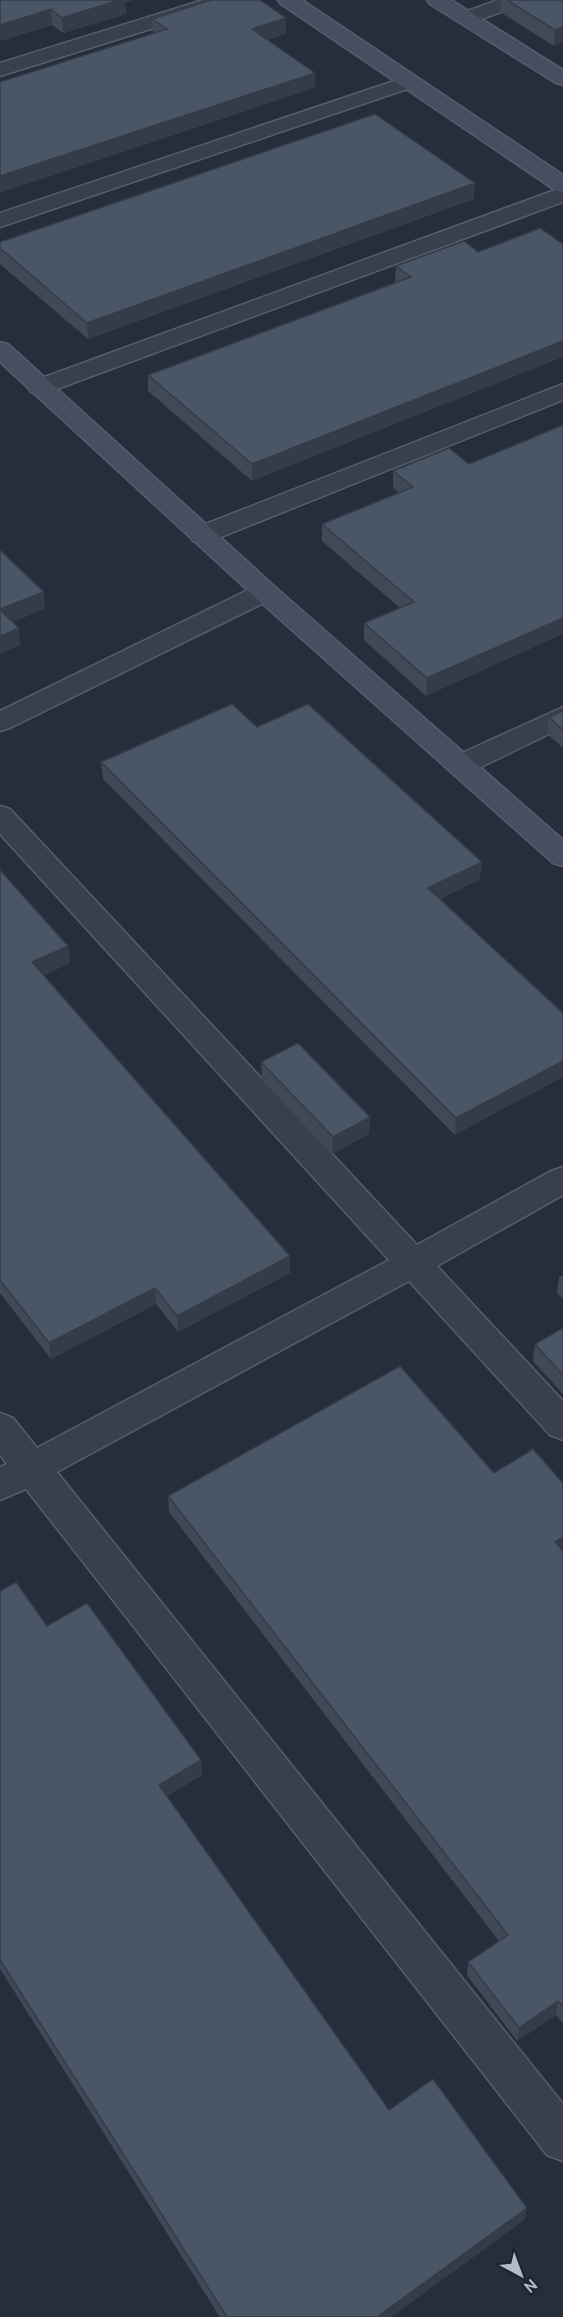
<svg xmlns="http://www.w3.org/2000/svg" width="563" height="2317" font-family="Cabin,sans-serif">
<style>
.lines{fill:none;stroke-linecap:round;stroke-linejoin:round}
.street-casing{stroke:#565e6b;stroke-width:3}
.secondary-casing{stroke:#565e6b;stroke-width:3}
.street{fill:#38404d;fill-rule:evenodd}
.secondary{fill:#464f60;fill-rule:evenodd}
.wall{fill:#404958}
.shaded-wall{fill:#343c47}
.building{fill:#4a5566;stroke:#343c47;stroke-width:1.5}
</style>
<rect width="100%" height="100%" fill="#242e3d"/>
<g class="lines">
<defs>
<g id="street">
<path d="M203 0H234L231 4 0 76V63Z"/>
<path d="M498 0H527L524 4 473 22H459L456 18 459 14Z"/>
<path d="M409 76 416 78 420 82 416 86 0 227V213Z"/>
<path d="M563 187V202L49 392 40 394 31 392 28 387 31 382Z"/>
<path d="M563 384V400L211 541 202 543 193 541 189 535 193 529Z"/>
<path d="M265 584 274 586 278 592 274 598 10 728 0 731V711L256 586Z"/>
<path d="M563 707V727L471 772 461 774 451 772 447 765 451 758Z"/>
<path d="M0 806 10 809 417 1245 551 1171 563 1167V1195L437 1266 563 1401V1440L550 1435 409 1281 57 1472 563 2104V2161L547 2155 26 1489 0 1500V1467L7 1464 0 1455V1413L13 1418 37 1448 389 1260 0 834Z"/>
</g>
<g id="secondary">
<path d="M278 0H302L563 175V192L555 190 281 4Z"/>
<path d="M427 0H451L563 70V85L556 83 430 4Z"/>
<path d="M0 342 8 344 274 586 563 840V866L553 863 256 598 0 362Z"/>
</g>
</defs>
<use href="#street" class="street-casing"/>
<use href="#secondary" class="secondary-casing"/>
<use href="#street" class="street"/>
<use href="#secondary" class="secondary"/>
</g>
<g class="wall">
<path d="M0 0H133L125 2 126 14 63 33 52 25 0 41Z"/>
<path d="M501 0H563L554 46 500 12Z"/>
<path d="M152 19 286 34 267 40 315 88 153 34Z"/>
<path d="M474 199 88 339 0 264V242Z"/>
<path d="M464 241 252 481 148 391V375L395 282 396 266Z"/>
<path d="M449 448 426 696 364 640V623L400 608 322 541V524L399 493 393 488V471Z"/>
<path d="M563 711V748L547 734 549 717Z"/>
<path d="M257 727 480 879 440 899 563 1013 455 1135 103 779 101 762Z"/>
<path d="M0 870 68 946 70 963 44 975 290 1256V1273L178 1332 156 1304 51 1359 0 1293Z"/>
<path d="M261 1062 370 1117 369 1134 332 1154 262 1079Z"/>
<path d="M563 1275V1299L557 1293 559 1277Z"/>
<path d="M563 1328V1394L533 1361 535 1344Z"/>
<path d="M494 1473 563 1483V2024L556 2015 517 2041 467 1975 468 1962 499 1941 169 1512 168 1496Z"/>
<path d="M0 1591 47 1626 201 1760 202 1775 167 1796 389 2110 527 2208 524 2220 391 2317H220L0 1969Z"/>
</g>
<g class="shaded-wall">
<path d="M114 0H133L125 2 126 14 63 33 62 18Z"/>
<path d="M51 9 52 25 0 41V25Z"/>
<path d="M286 18V34L252 45V29Z"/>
<path d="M563 27V42L554 46 555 30Z"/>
<path d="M315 73V88L0 193V176Z"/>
<path d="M475 183 474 199 88 339 87 323Z"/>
<path d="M563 341V357L252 481V464Z"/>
<path d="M44 592 45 609 1 627 0 609Z"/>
<path d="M563 618V634L426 696 427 678Z"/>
<path d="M19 628 20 645 0 654V636Z"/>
<path d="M482 862 480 879 428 905V888Z"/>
<path d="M68 946 70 963 34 979 32 962Z"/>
<path d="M563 1061V1077L455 1135 456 1118Z"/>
<path d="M370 1117 369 1134 332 1154 333 1137Z"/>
<path d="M290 1256V1273L178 1332 177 1316Z"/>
<path d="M155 1288 156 1304 51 1359 49 1343Z"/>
<path d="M563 1537V1551L555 1542Z"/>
<path d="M201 1760 202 1775 160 1799 159 1785Z"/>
<path d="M558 2001 556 2015 517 2041 519 2028Z"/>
<path d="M527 2208 524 2220 391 2317H377Z"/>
</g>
<g class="building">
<path d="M0 0H119L62 18 51 9 0 25Z"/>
<path d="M211 0H260L286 18 252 29 315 73 0 176V82L167 29 152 19Z"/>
<path d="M507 0H563V27L555 30Z"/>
<path d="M375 114 475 183 87 323 0 248V242Z"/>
<path d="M540 228 563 244V341L252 464 148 375 411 277 396 266 464 241 478 252Z"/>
<path d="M563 425V618L427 678 364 623 414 602 322 524 413 487 393 471 449 448 469 464Z"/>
<path d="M0 550 44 592 0 609Z"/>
<path d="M0 610 19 628 0 636Z"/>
<path d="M232 704 257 727 308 704 482 862 428 888 563 1013V1061L456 1118 101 762Z"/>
<path d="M563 711V730L549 717Z"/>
<path d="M0 870 68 946 32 962 290 1256 177 1316 155 1288 49 1343 0 1280Z"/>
<path d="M298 1043 370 1117 333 1137 261 1062Z"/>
<path d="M563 1328V1375L535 1344Z"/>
<path d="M400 1366 494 1473 533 1449 563 1483V1537L555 1542 563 1551V2007L558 2001 519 2028 468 1962 508 1935 168 1496Z"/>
<path d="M16 1582 47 1626 87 1603 201 1760 159 1785 389 2110 433 2079 527 2208 377 2317H227L0 1960V1591Z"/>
</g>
<g transform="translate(521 2275) rotate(139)" stroke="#1d2532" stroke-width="4.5" paint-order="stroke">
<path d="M0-4.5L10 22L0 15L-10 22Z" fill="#b4bbc8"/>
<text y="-9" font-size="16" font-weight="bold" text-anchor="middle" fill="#b4bbc8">N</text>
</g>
</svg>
